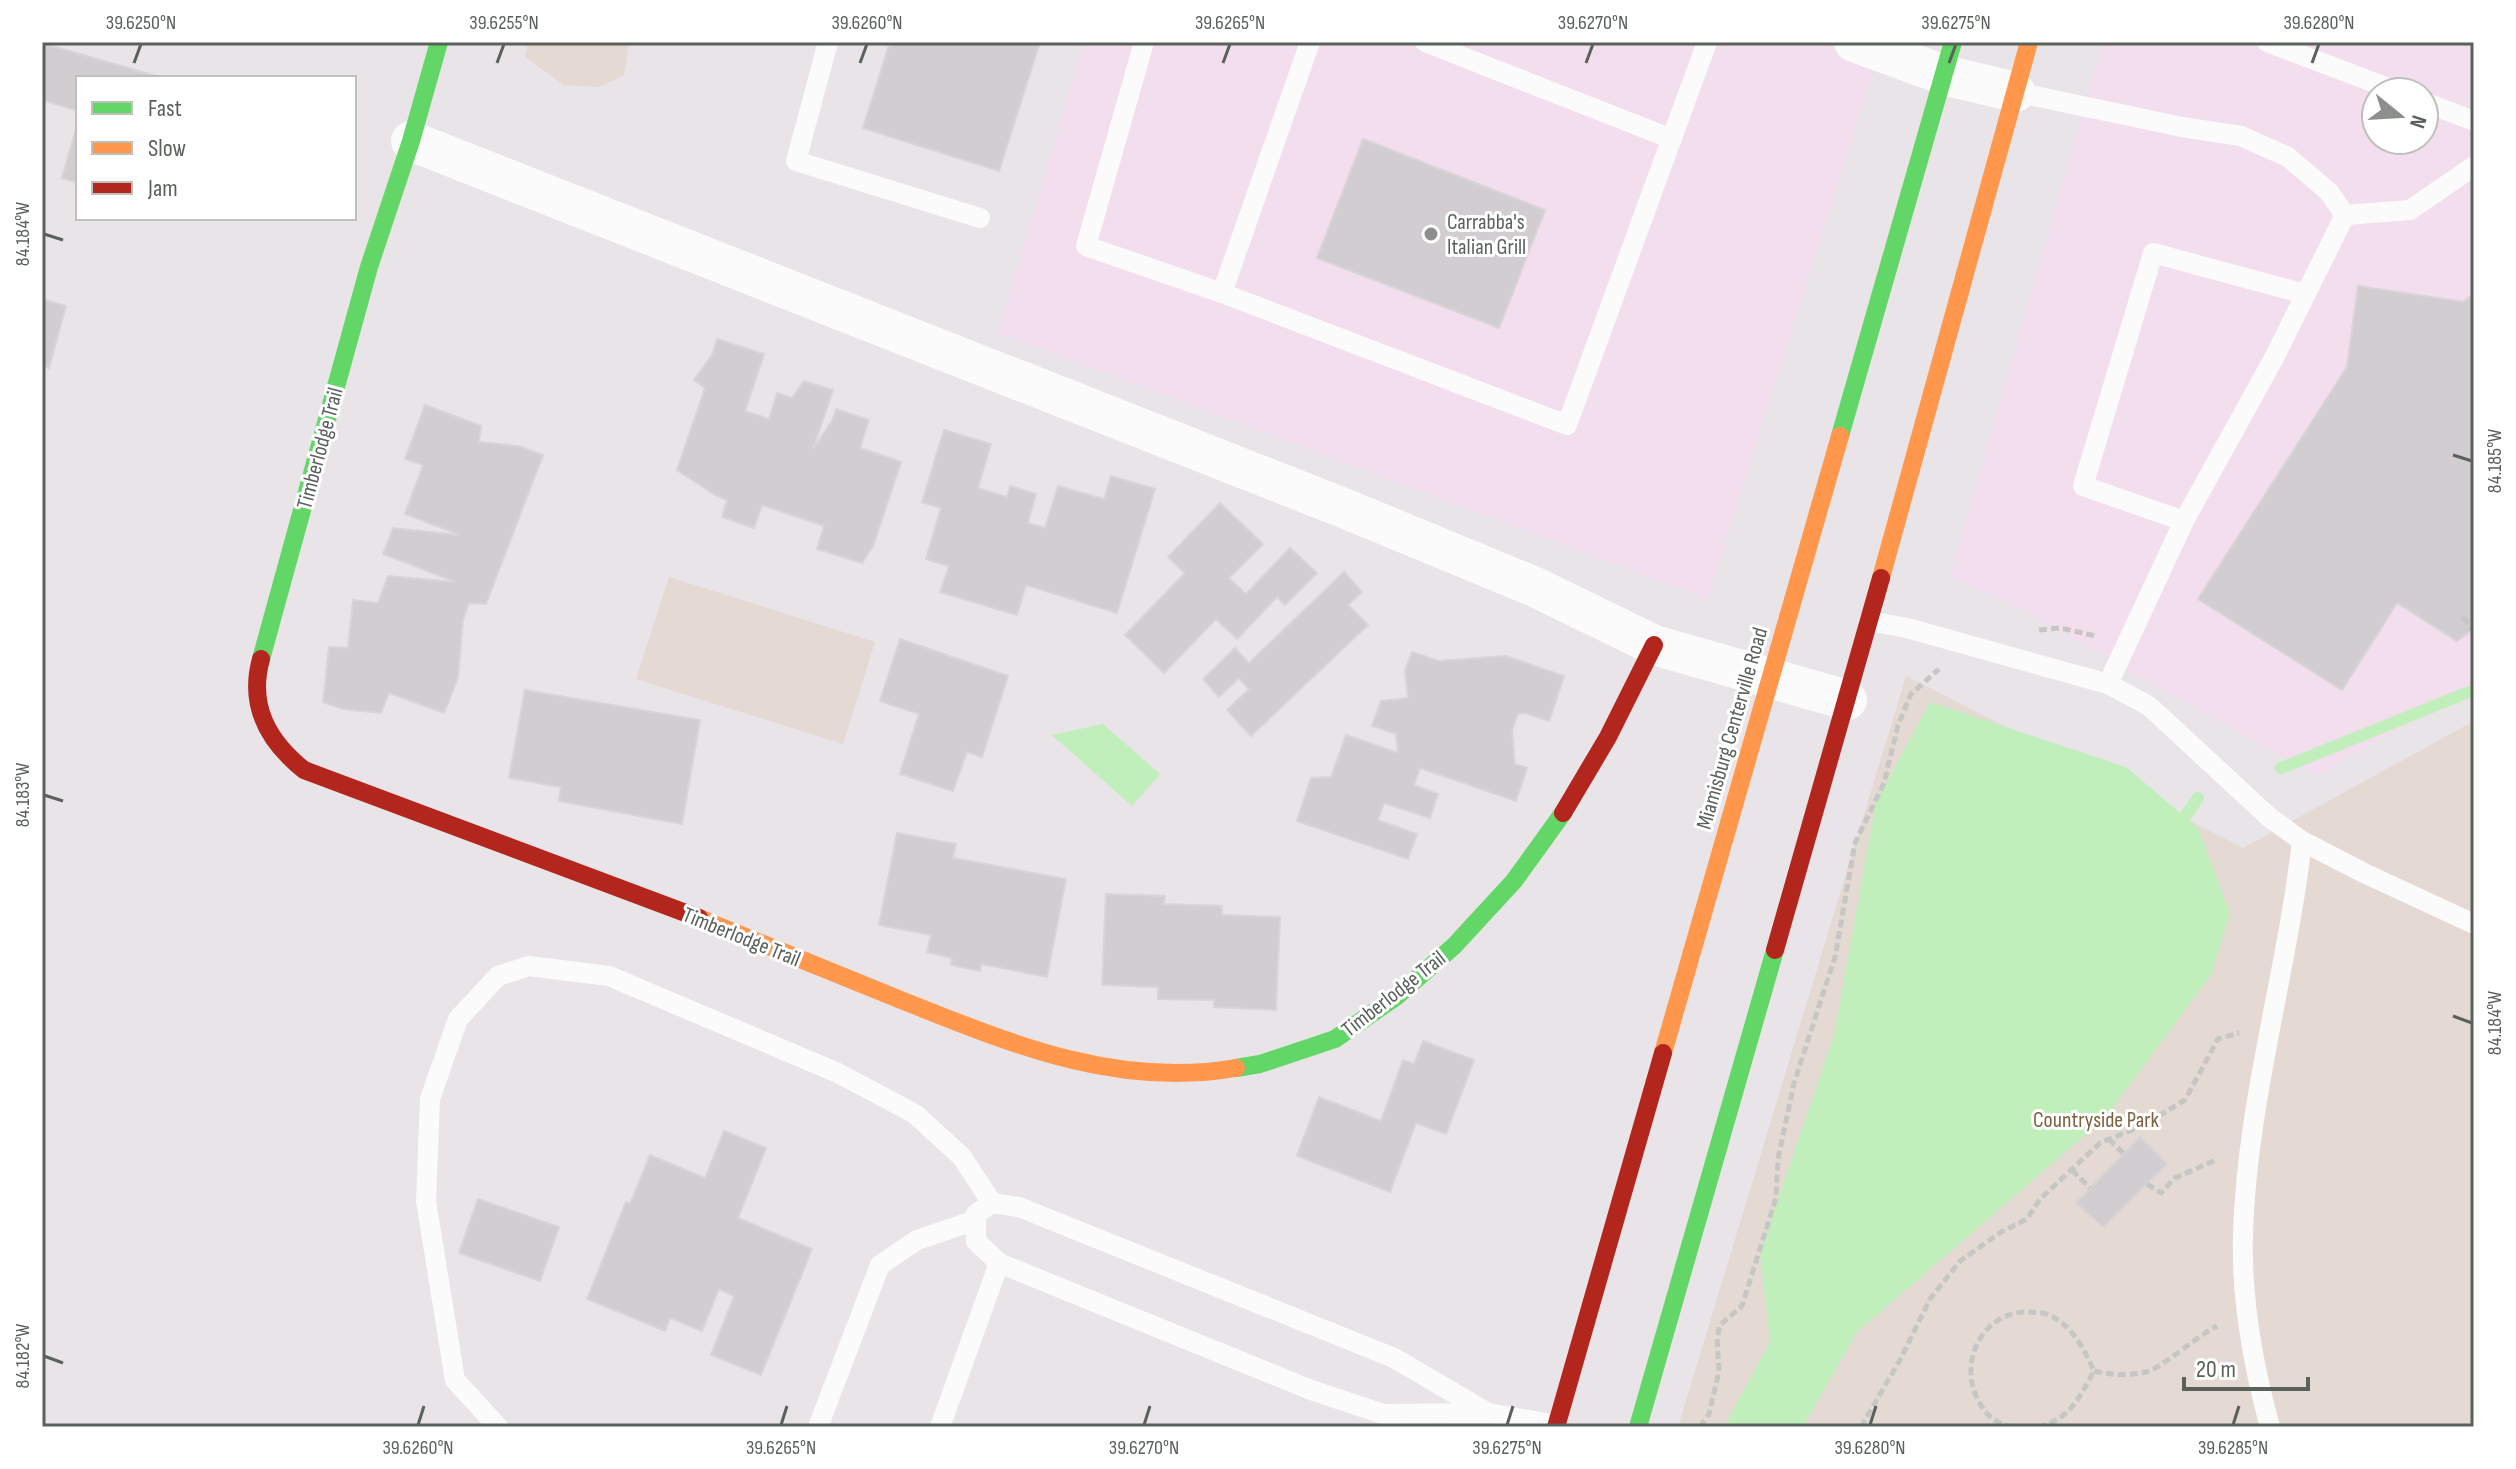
<svg xmlns="http://www.w3.org/2000/svg" width="2516" height="1469" font-family="'Sofia Sans Condensed',sans-serif">
<style>
.commercial{fill:#f2deed;fill-rule:evenodd}
.green{fill:#e4d9d3}
.water{fill:#c0efbc}
.lines{fill:none;stroke-linecap:round;stroke-linejoin:round}
.stream{stroke:#c0efbc;stroke-width:12}
.building{fill:#d1cdd0;stroke:#d8d4d7;stroke-width:2}
.path{stroke:#c6c6c4;stroke-width:5;stroke-dasharray:8 4;stroke-linecap:butt}
.lane{stroke:#fcfbfc;stroke-width:20}
.street{stroke:#fcfbfc;stroke-width:40}
.fast{stroke:#63d668;stroke-width:18}
.slow{stroke:#ff974d;stroke-width:18}
.jam{stroke:#b3261e;stroke-width:18}
.ticks{fill:none;stroke:#5a615b;stroke-width:3}
.poi-dot{fill:#8c8f8c;stroke:#fff;stroke-width:3}
.labels{text-anchor:middle;stroke-width:6;stroke-linejoin:round;paint-order:stroke}
.poi-label{font-size:22px;fill:#5a615b;stroke:#fff;text-anchor:start}
.street-label{font-size:22px;fill:#5a615b;stroke:#fff}
.park-label{font-size:22px;fill:#7d603d;stroke:#fff}
.neatline{fill:none;stroke:#5a615b;stroke-width:3}
.ticks-label{font-size:20px;text-anchor:middle;fill:#5a615b}
</style>
<rect width="100%" height="100%" fill="#e9e4e8"/>
<g class="commercial">
<path d="M1084 42H1882L1707 599 998 333Z"/>
<path d="M2103 42H2474V683L2317 776 2028 613 1950 576ZM2376 92H2424V140H2376Z"/>
</g>
<g class="green">
<path d="M528 42H629L624 75 599 87 564 85 525 57Z"/>
<path d="M669 577 875 642 843 744 636 679Z"/>
<path d="M1906 676 2243 848 2474 721V1427H1678Z"/>
</g>
<g class="water">
<path d="M1930 702 2126 767 2198 828 2230 914 2211 975 2105 1118 1857 1332 1803 1427H1724L1770 1342 1760 1252 1834 1035 1876 802Z"/>
<path d="M1103 724 1160 774 1132 806 1052 735Z"/>
</g>
<g class="lines">
<g class="stream">
<path d="M2281 768 2474 690"/>
<path d="M2177 828 2198 798"/>
</g>
</g>
<g class="building">
<path d="M890 42H1040L999 171 863 128Z"/>
<path d="M45 44 163 78H78V111L42 100V54Z"/>
<path d="M78 122V183L62 178Z"/>
<path d="M1363 139 1545 210 1499 328 1317 258Z"/>
<path d="M2358 286 2463 302 2474 294V628L2457 641 2397 603 2342 690 2198 599 2347 367Z"/>
<path d="M42 299 66 306 49 368 42 366Z"/>
<path d="M717 339 764 354 745 411 769 419 777 393 792 398 804 381 833 390 813 449 832 421 836 409 869 420 860 448 901 462 873 546 862 563 817 549 824 526 762 505 754 528 722 517 727 500 717 496 677 470 705 388 694 380 712 355Z"/>
<path d="M425 405 481 426 479 442 519 446 543 455 486 604 469 603 463 620 458 677 444 713 389 693 381 713 343 709 323 702 329 647 348 648 353 600 378 603 388 576 456 582 383 554 393 528 460 535 405 514 423 465 405 459Z"/>
<path d="M944 430 991 444 978 488 1007 497 1010 486 1036 494 1028 523 1045 528 1058 486 1104 499 1111 476 1155 489 1117 613 1026 585 1017 615 940 592 949 566 926 559 941 508 922 502Z"/>
<path d="M1220 503 1263 544 1229 578 1246 594 1290 548 1317 573 1285 605 1277 597 1237 639 1216 619 1164 673 1125 635 1185 573 1168 557Z"/>
<path d="M1344 572 1362 592 1348 605 1368 625 1251 736 1227 710 1249 689 1239 678 1219 697 1203 679 1235 648 1249 663Z"/>
<path d="M900 639 1008 676 982 757 967 752 953 791 900 774 919 714 880 701Z"/>
<path d="M1412 652 1439 661 1506 656 1564 676 1549 721 1525 713 1518 714 1512 731 1515 764 1527 768 1516 801 1420 768 1414 785 1438 794 1430 818 1384 803 1378 820 1417 834 1408 859 1297 821 1311 778 1331 777 1346 735 1398 753 1396 734 1372 726 1381 701 1408 698 1405 670Z"/>
<path d="M525 690 700 720 682 824 559 801 561 787 509 778Z"/>
<path d="M897 833 956 844 953 858 1066 879 1047 977 981 964 980 971 951 965 952 958 927 952 931 935 879 925Z"/>
<path d="M1106 894 1165 896 1164 904 1222 906V915L1280 917 1276 1010 1214 1007V1000L1158 999V987L1102 985Z"/>
<path d="M1423 1041 1474 1060 1446 1134 1416 1123 1390 1192 1297 1156 1319 1097 1381 1121 1403 1060 1414 1064Z"/>
<path d="M724 1131 766 1148 738 1218 812 1249 761 1375 711 1355 734 1296 719 1289 702 1331 670 1318 665 1331 587 1299 626 1202 630 1204 650 1155 705 1178Z"/>
<path d="M2140 1137 2167 1164 2103 1227 2076 1203Z"/>
<path d="M478 1199 559 1227 540 1281 459 1253Z"/>
</g>
<g class="lines">
<g class="path">
<path d="M2463 617 2474 632"/>
<path d="M2039 630 2060 628 2096 636"/>
<path d="M2109 1139 2124 1154"/>
<path d="M2072 1170 2090 1188"/>
<path d="M2147 1184 2161 1193 2175 1178 2218 1159"/>
<path d="M2094 1371C2111 1375 2129 1376 2146 1372 2162 1368 2197 1336 2217 1326"/>
<path d="M1700 1427 1709 1414 1719 1371 1717 1338 1720 1325 1742 1306 1776 1198 1778 1159 1794 1083 1835 957 1855 843 1884 783 1898 725 1911 694 1939 669"/>
<path d="M1861 1427 1900 1360 1930 1299 1960 1261 2001 1232 2027 1219 2040 1199 2100 1143 2144 1125 2185 1100 2218 1039 2239 1033"/>
<path d="M2013 1427C1996 1424 1985 1415 1977 1398 1958 1359 1985 1309 2031 1312 2037 1313 2044 1312 2049 1315 2072 1325 2084 1349 2094 1371"/>
<path d="M2038 1427C2070 1419 2079 1398 2094 1371"/>
</g>
<g class="lane">
<path d="M828 42 796 161 980 218"/>
<path d="M1144 42 1086 246 1222 293"/>
<path d="M1310 42 1222 293 1567 425 1707 42"/>
<path d="M1425 42 1672 139"/>
<path d="M2267 42 2399 92"/>
<path d="M2015 92 2182 127 2241 136 2288 157 2329 192 2345 215 2410 210 2474 166"/>
<path d="M2424 102 2474 121"/>
<path d="M2184 521 2083 486 2153 253 2305 294"/>
<path d="M1869 621 1907 628 2108 684 2149 706 2269 817 2302 841C2287 973 2247 1101 2243 1234 2241 1299 2253 1365 2270 1427"/>
<path d="M2108 684 2184 521 2274 358 2345 215"/>
<path d="M2302 841 2364 873 2474 924"/>
<path d="M1488 1413 1394 1358 1019 1207 992 1203 976 1214V1241L999 1263 1311 1390 1383 1414 1488 1413 1557 1425"/>
<path d="M498 1427 455 1380 426 1201 430 1099 458 1019 498 976 529 966 609 976 838 1073 915 1114 962 1157 992 1203"/>
<path d="M818 1427 880 1265 917 1240 976 1220"/>
<path d="M940 1427 999 1263"/>
</g>
<g class="street">
<path d="M1854 42 1944 75 2015 92"/>
<path d="M411 141 1346 509 1535 587 1654 645 1847 700"/>
</g>
<g class="fast">
<path d="M1840 436 1953 42"/>
<path d="M261 659 369 267 411 141 439 42"/>
<path d="M1236 1068 1260 1064 1335 1039 1397 996 1454 946 1514 881 1563 813"/>
<path d="M1638 1427 1775 950"/>
</g>
<g class="slow">
<path d="M1881 578 2029 42"/>
<path d="M699 918C765 945 831 971 896 998 1007 1042 1114 1089 1236 1068"/>
<path d="M1663 1053 1840 436"/>
</g>
<g class="jam">
<path d="M261 659C248 706 268 741 304 770L699 918"/>
<path d="M1563 813 1608 737 1654 645"/>
<path d="M1775 950 1881 578"/>
<path d="M1556 1427 1663 1053"/>
</g>
</g>
<path class="ticks" d="M134 63 141 44M497 63 504 44M860 63 867 44M1223 63 1230 44M1586 63 1593 44M1949 63 1956 44M2312 63 2319 44M44 234 63 240M2453 455 2472 461M44 795 63 801M2453 1016 2472 1023M44 1356 63 1363M418 1425 424 1406M781 1425 787 1406M1144 1425 1150 1406M1507 1425 1513 1406M1870 1425 1876 1406M2233 1425 2239 1406"/>
<circle class="poi-dot" cx="1431" cy="234" r="8"/>
<g class="labels">
<g class="poi-label">
<text x="1447" y="229">Carrabba's<tspan x="1447" dy="25">Italian Grill</tspan></text>
</g>
<g class="street-label">
<text transform="translate(319 448) rotate(-75)" y="8">Timberlodge Trail</text>
<text transform="translate(1731 728) rotate(-74)" y="8">Miamisburg Centerville Road</text>
<text transform="translate(742 936) rotate(22)" y="8">Timberlodge Trail</text>
<text transform="translate(1393 993) rotate(-38)" y="8">Timberlodge Trail</text>
</g>
<g class="park-label">
<text x="2096" y="1127">Countryside Park</text>
</g>
</g>
<rect width="2516" height="1469" fill="none" stroke="#ffffff" stroke-width="88"/>
<rect x="76" y="76" width="280" height="144" fill="#ffffff" stroke="#bdc0bd" stroke-width="2"/>
<rect x="92" y="102" width="40" height="12" fill="#63d668" stroke="#bdc0bd" stroke-width="2"/>
<text x="148" y="116" font-size="24" fill="#5a615b">Fast</text>
<rect x="92" y="142" width="40" height="12" fill="#ff974d" stroke="#bdc0bd" stroke-width="2"/>
<text x="148" y="156" font-size="24" fill="#5a615b">Slow</text>
<rect x="92" y="182" width="40" height="12" fill="#b3261e" stroke="#bdc0bd" stroke-width="2"/>
<text x="148" y="196" font-size="24" fill="#5a615b">Jam</text>
<g transform="translate(2400 116) rotate(108)"><circle r="38" fill="#ffffff" stroke="#bdc0bd" stroke-width="2"/>
<path d="M0-6L14 30L0 20L-14 30Z" fill="#8c8f8c"/>
<text y="-12" font-size="22" font-weight="bold" text-anchor="middle" fill="#5a615b">N</text>
</g>
<path d="M2184 1377v12h124v-12" fill="none" stroke="#5a615b" stroke-width="4"/>
<text x="2196" y="1377" font-size="24" fill="#5a615b" stroke="#ffffff" stroke-width="6" paint-order="stroke">20 m</text>
<rect x="44" y="44" width="2428" height="1381" class="neatline"/>
<g class="ticks-label">
<text x="141" y="29">39.6250°N</text>
<text x="504" y="29">39.6255°N</text>
<text x="867" y="29">39.6260°N</text>
<text x="1230" y="29">39.6265°N</text>
<text x="1593" y="29">39.6270°N</text>
<text x="1956" y="29">39.6275°N</text>
<text x="2319" y="29">39.6280°N</text>
<text transform="translate(22 234) rotate(-90)" y="7">84.184°W</text>
<text transform="translate(2494 461) rotate(-90)" y="7">84.185°W</text>
<text transform="translate(22 795) rotate(-90)" y="7">84.183°W</text>
<text transform="translate(2494 1023) rotate(-90)" y="7">84.184°W</text>
<text transform="translate(22 1356) rotate(-90)" y="7">84.182°W</text>
<text x="418" y="1454">39.6260°N</text>
<text x="781" y="1454">39.6265°N</text>
<text x="1144" y="1454">39.6270°N</text>
<text x="1507" y="1454">39.6275°N</text>
<text x="1870" y="1454">39.6280°N</text>
<text x="2233" y="1454">39.6285°N</text>
</g>
</svg>
